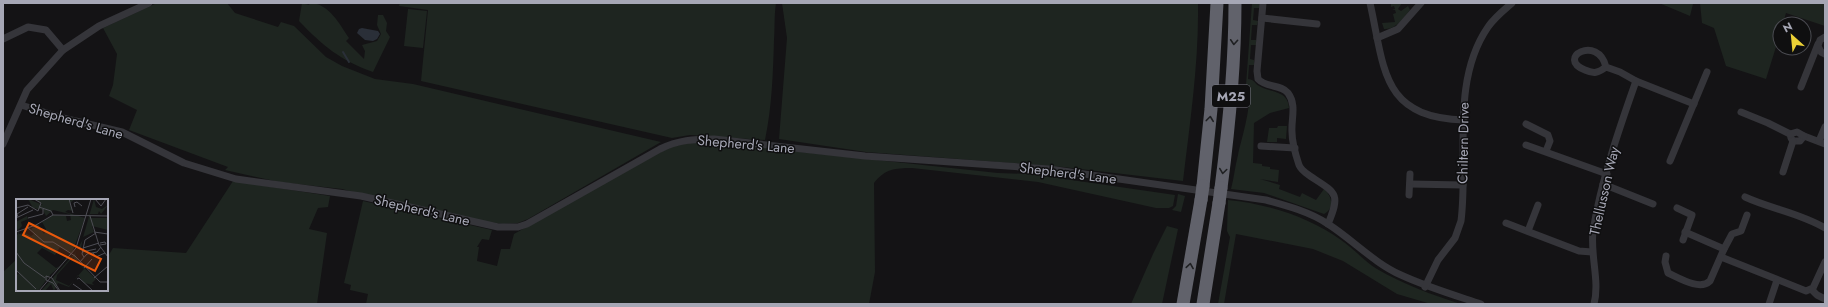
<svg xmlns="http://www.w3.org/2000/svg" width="1828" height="307" font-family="Jost,sans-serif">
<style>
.green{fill:#1e2520}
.water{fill:#2a2f38}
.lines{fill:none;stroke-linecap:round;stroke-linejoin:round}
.stream{stroke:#2a2f38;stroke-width:2}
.street{stroke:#35353a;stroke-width:7}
.highway{stroke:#61626b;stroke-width:13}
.highway-bridge{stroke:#61626b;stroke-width:13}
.oneway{stroke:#1f2022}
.labels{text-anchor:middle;stroke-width:3;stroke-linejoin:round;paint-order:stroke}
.shield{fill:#0f0f10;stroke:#797984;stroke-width:1}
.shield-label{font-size:13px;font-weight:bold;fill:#a6a7b5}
.street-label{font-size:14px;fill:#a6a7b5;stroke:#0f0f10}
.inset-road{fill:none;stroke:#4e4e55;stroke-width:1}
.view{fill:#e8590c;fill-opacity:0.15;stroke:#e8590c;stroke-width:2}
.inset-edge{fill:none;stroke:#a6a7b5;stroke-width:2}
</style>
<rect width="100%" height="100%" fill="#141315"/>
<g class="green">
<path d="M157 3H227L235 13 278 27 281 22 294 26 326 57 342 66 375 79 413 84 661 142 528 219 518 223 503 224 467 219 387 201 342 189 279 182 225 170 228 167 129 130 137 110 109 96 113 85 117 54 103 28Z"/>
<path d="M302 3 309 5 310 3C329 3 340 25 349 38L346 41 364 59 365 51 362 45 377 41 381 34 377 25 378 15H383L387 23 386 31 390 37 373 72C340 60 323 46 299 21Z"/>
<path d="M400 3H776C774 16 775 27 774 40 773 73 772 107 765 140L690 135 672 138 421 81 428 10 399 6Z"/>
<path d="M782 3H1198C1199 62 1190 122 1183 181L1063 167 866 152 779 139 787 38Z"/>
<path d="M1252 3H1260L1259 8H1254L1253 20 1258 21 1257 25H1252L1251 40H1256V45H1251L1250 59 1254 60V65H1249L1248 79C1256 80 1254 84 1261 87 1273 93 1288 91 1289 108L1270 113 1254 123 1253 163 1262 164V166L1270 167V169L1279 170 1278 182 1260 179 1280 185 1279 189 1300 197 1302 193 1316 200 1324 189C1332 196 1335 208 1324 214L1264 193 1231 189C1234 178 1235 166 1238 155 1241 139 1255 99 1246 85Z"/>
<path d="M1391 3H1402L1398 9 1401 11 1408 6 1410 10C1403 18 1396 30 1384 29L1382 23 1395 22 1393 14 1396 13 1395 10H1392L1395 9 1394 6 1391 7Z"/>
<path d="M1659 3 1693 4 1690 16Z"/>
<path d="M1700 3H1825V26L1786 13 1783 24H1780V34L1766 79 1726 66 1714 28 1702 23Z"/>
<path d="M408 9 427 11 423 48 404 46Z"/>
<path d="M1278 126H1287L1286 139 1277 138V142H1267L1269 128H1277Z"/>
<path d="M695 142 764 148 998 173 1030 174 1175 195 1173 206 1169 208H1156L1038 182 912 168C895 168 885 169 874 183L875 272 869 304H366L368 294 350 290 351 285 344 283 363 201 492 230 489 240 482 239 477 247H479L477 261 497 266 501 249H510L514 234 656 154 675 146Z"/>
<path d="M233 181 330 196 328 207 318 208 309 229 327 233 317 304H3V272L17 259V290H107V258L113 248 186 253Z"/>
<path d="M1178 194 1185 196 1181 212 1172 210 1176 206Z"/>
<path d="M1228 200C1268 204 1309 217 1341 240 1354 249 1364 261 1377 269 1403 284 1432 295 1461 304H1431L1397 294 1343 261 1313 249 1236 234 1224 304H1218L1230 237 1227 231Z"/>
<path d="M1167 226 1178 229 1162 304H1131L1153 254Z"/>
</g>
<path class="water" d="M362 28 378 31 380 34 377 39 373 41 365 40 357 33 359 29Z"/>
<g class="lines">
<path class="stream" d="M343 52 349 62"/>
<g class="street">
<path d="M1263 3 1257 71 1258 79C1266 88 1281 84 1288 93 1297 105 1291 119 1292 132 1292 142 1296 156 1299 165 1301 170 1306 173 1310 176 1336 193 1341 193 1328 224"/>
<path d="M1370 3C1385 70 1381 117 1464 120"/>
<path d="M1262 18 1317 24"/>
<path d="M1825 37 1820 40 1818 46 1821 52 1825 54"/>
<path d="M1377 38 1398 29 1421 3"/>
<path d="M3 39 28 27 46 30 63 50"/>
<path d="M1606 67C1598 73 1594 74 1585 70 1555 58 1598 34 1606 67L1620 72 1636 81 1694 104"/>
<path d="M1801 87 1818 44"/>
<path d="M21 105 63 118 122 132 184 163 236 179 361 196 498 227H518L527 224 660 149C678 140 694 139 714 139L865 156 1049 169 1266 200C1288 206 1310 212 1328 224 1353 240 1374 263 1401 275 1427 287 1454 295 1481 304"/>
<path d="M1741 112 1768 123 1790 134 1791 138 1793 141H1800L1804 136 1825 144"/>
<path d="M1526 124 1548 135 1550 141 1546 151"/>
<path d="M1790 134 1797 132 1804 136"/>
<path d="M1819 141 1825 127"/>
<path d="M3 144 27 90 63 50 99 26 149 3"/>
<path d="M1526 145 1607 174"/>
<path d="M1261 146 1295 148"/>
<path d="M1670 161 1707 72"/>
<path d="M1783 172 1793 141"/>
<path d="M1410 184 1463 185"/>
<path d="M1603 184 1653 204"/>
<path d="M1409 195 1410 174"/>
<path d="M1745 197C1771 209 1800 213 1825 228"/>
<path d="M1677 208 1692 215 1683 240"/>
<path d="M1506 223 1579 251 1592 252"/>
<path d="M1528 231 1538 205"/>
<path d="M1724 249 1732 234 1741 231 1747 215"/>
<path d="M1666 256 1665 262 1668 273C1679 278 1700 291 1710 281L1724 249 1685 232"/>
<path d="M1721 257 1806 291 1813 288 1825 262"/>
<path d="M1425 287 1438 260 1455 238 1461 221C1469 158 1450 82 1488 27 1494 18 1504 10 1512 3"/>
<path d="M1812 290 1817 295 1825 299"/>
<path d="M1594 304C1600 281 1590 255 1593 231 1601 181 1619 129 1636 81"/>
<path d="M1769 304 1777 280"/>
</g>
<g class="highway">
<path d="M1203 186 1211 109 1217 3"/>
<path d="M1221 188C1229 127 1235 65 1235 3"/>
<path d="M1183 304 1201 200"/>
<path d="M1203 304 1219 203"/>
</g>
<g class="highway-bridge">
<path d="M1201 200 1203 186"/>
<path d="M1219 203 1221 188"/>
</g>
</g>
<defs><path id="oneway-chevron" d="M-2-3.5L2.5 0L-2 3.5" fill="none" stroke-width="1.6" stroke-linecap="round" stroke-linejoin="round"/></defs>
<g class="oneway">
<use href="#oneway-chevron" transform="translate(1234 42) rotate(94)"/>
<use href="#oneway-chevron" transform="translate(1210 119) rotate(-83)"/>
<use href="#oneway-chevron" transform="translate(1223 171) rotate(98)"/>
<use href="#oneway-chevron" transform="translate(1190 266) rotate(-81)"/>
</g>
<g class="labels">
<rect class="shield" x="1212" y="85" width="38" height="22" rx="3"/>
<g class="shield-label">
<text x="1231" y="101">M25</text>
</g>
<g class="street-label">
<text transform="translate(76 121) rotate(16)" y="5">Shepherd's Lane</text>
<text transform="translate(1463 143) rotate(-89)" y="5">Chiltern Drive</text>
<text transform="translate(746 144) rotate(5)" y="5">Shepherd's Lane</text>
<text transform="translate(1068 173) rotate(7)" y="5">Shepherd's Lane</text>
<text transform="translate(1604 191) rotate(-77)" y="5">Thellusson Way</text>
<text transform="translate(422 210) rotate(13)" y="5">Shepherd's Lane</text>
</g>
</g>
<g transform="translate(16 199)">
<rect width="92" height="92" fill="#141315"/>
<path d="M12 0 27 6 19 0H59L54 4 57 12 52 11 49 13 69 19 56 54 44 48 39 56 26 49 21 54 40 69 46 66 35 75 22 92H0V76L3 75 1 73 0 76V37L2 35 0 23 11 17 12 20 5 23 6 27 2 31 3 35 9 34 15 37 18 35 15 30 22 25 28 35 30 30 26 23 37 16 50 17 51 22 55 21 54 15 37 11 30 17 27 11 17 9ZM78 0 80 8 86 10 92 6 85 15 83 12 82 15H74L75 19H92V31L76 27 78 33 67 38 65 50 63 48 59 55 63 64 80 80 76 84 78 86 68 84 62 76 53 88 42 84 38 92 35 85 29 92H25L60 53 66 42ZM57 58 68 70 53 87 40 81 41 76Z" fill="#1e2520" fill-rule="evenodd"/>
<path class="inset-road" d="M53 0 57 14M79 0 85 7 90 0M12 6 22 12 25 4 18 0M23 8 35 12 37 16M59 8 58 4 61 3 66 7M0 9 12 6M74 17 83 46 92 58M2 18 1 15 12 8M0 19 17 11M12 19 27 15V10M11 28 28 43H37L59 57 84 83H92M0 33 20 26 37 16 92 17M78 33 92 35M84 44 89 43 90 45 84 46M67 49 83 44M0 53 8 64 29 79M66 53 80 50M77 54 80 58 89 54M68 58 66 55 69 41 80 34M63 64 71 55 81 53 85 48M68 69 76 60M0 71 20 90M78 79 92 67M61 80 63 79 77 92M57 85 67 92M23 92 60 49 75 0M43 92 37 84 30 81V77L36 79 44 92"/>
<path class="view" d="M13 24 85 60 79 72 7 36Z"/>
<rect width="92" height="92" class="inset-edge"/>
</g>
<rect width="1828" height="307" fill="none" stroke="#a6a7b5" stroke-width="8"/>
<g transform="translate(1792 36) rotate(333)"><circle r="19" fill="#0f0f10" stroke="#4b4c52"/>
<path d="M0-3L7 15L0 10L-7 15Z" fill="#ebd036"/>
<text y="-6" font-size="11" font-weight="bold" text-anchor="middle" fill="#a6a7b5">N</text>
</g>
</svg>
